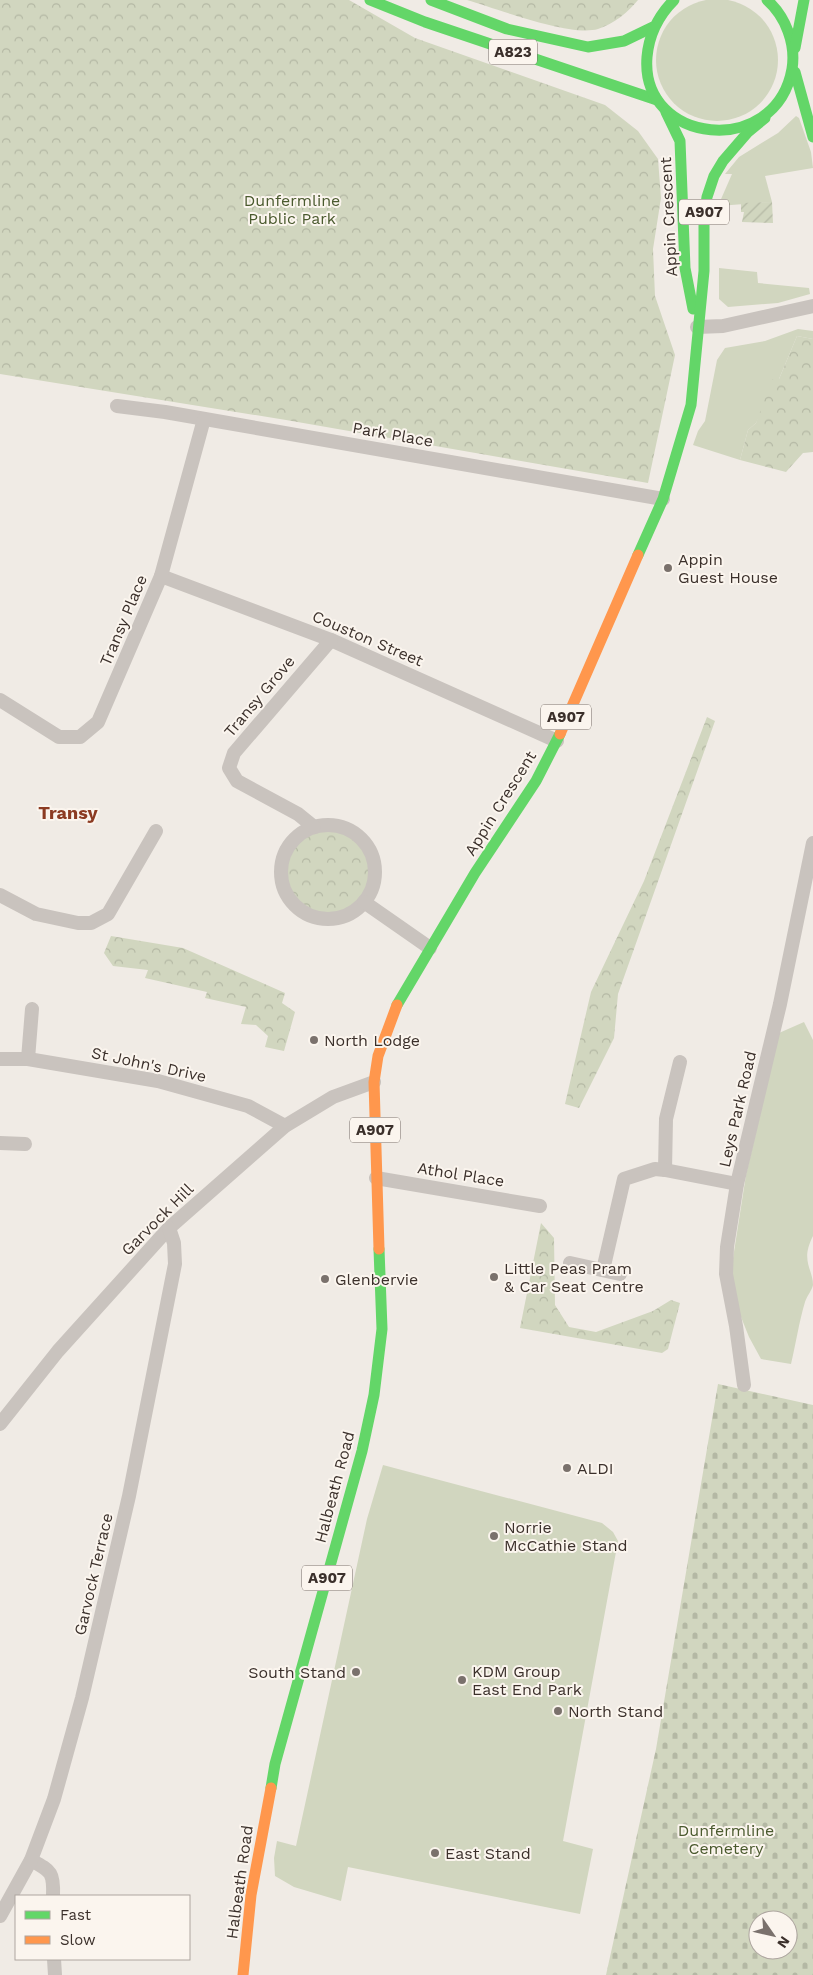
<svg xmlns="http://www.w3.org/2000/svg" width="813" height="1975" font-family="'Work Sans',sans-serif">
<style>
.grass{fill:#d1d6bf}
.forest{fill:url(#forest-crowns)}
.cemetery{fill:url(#cemetery-stones);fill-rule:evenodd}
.garden{fill:url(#garden-furrows)}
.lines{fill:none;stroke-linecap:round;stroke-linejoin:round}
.street{stroke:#c9c3be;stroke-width:14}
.fast{stroke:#63d668;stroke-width:11}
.slow{stroke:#ff974d;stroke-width:11}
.poi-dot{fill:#7a716c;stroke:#fbf5ee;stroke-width:2}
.labels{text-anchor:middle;stroke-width:4;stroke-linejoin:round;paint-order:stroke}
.shield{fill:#fbf5ee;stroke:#756b66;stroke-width:1}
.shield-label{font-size:15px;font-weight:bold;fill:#3b302b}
.park-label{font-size:16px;fill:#4a5a2e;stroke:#fbf5ee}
.street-label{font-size:16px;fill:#3b302b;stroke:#fbf5ee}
.poi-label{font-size:16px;fill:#3b302b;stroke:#fbf5ee;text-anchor:start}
.neighbourhood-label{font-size:18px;font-weight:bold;fill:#8c3b22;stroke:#fbf5ee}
</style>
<defs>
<pattern id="forest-crowns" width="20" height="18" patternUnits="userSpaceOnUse" patternTransform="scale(1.25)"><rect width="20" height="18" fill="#d1d6bf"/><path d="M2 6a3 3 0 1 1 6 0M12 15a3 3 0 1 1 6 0" fill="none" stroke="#b4b8a4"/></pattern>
<pattern id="cemetery-stones" width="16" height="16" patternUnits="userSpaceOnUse" patternTransform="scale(1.25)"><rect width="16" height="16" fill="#d1d6bf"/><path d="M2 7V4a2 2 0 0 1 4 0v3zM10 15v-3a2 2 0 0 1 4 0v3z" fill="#b4b8a4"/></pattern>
<pattern id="garden-furrows" width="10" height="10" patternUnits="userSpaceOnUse" patternTransform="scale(1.25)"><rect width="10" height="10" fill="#d1d6bf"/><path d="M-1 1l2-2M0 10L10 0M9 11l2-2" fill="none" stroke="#b4b8a4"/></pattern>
</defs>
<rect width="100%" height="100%" fill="#f0ebe5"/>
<g class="grass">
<circle cx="717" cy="60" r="61"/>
<path d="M796 116 799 118 811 152 813 168 765 176 772 202 718 206 732 174H725L739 157 778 133Z"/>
<path d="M719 268 757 272 758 283 809 288 810 294 778 303 728 307 719 299Z"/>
<path d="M798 329 813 331V339L797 336 779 379 756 423 748 430 740 460 693 445 698 431 705 421 717 360 725 348 765 341Z"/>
<path d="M804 1022 813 1040V1236C800 1261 813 1269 813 1285 812 1290 807 1296 805 1302 799 1322 796 1343 791 1364L761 1359 749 1337 739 1312 731 1271 746 1175 779 1033Z"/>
<path d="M383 1465 602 1523 613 1532 618 1541 563 1841 593 1849 580 1914 348 1867 341 1901 294 1887 275 1876 274 1858 277 1841 296 1846 367 1519Z"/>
</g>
<g class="forest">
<path d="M0 0H349L415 38 605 105 638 131 658 159 661 198 653 249 655 296 675 355 648 483 286 420 0 374Z"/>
<path d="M467 0H638C628 12 614 24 598 29 570 37 498 9 467 0Z"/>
<path d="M797 336 813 339V452L803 453 786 472 740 460 748 430 756 423 772 379H779Z"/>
<path d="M707 717 715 721 618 994 614 1038 579 1108 565 1104 591 992 644 881Z"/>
<circle cx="328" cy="872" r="41"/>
<path d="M111 936 183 948 285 993 282 1003 295 1012 284 1051 265 1047 268 1036 256 1025 241 1024 246 1007 205 998 207 992 145 978 148 970 113 966 104 953Z"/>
<path d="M541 1223 554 1238 555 1305 569 1327 596 1332 653 1311 671 1300 680 1303 668 1349 662 1353 520 1328Z"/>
</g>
<path class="cemetery" d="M718 1384 813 1405V1975H606L656 1749ZM758 1920H788V1950H758Z"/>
<path class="garden" d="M772 202 773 223 742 222 744 212H741V203Z"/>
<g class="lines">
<g class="street">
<path d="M697 327 723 326 813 306"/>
<path d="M117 406 165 412 663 499"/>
<path d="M161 576 331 640 557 741"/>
<path d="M0 700 59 737H80L98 722 161 576 204 419"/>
<circle cx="328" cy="872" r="47"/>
<path d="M314 827 298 814 237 781 229 768 234 753 331 640"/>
<path d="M0 895 36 914 78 923H91L108 914 156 831"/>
<path d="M364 902 430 948"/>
<path d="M0 1059H28L158 1081 248 1106 285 1126"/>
<path d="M28 1059 32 1009"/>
<path d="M0 1143 25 1144"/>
<path d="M665 1170 666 1119 680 1062"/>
<path d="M376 1178 540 1206"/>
<path d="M570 1263 620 1274"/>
<path d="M603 1270 624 1179 655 1169 665 1170 737 1184"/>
<path d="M744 1385 736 1326 726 1274 727 1247 737 1184 780 1004 813 843"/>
<path d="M0 1424 58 1351 169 1228 285 1126 333 1097 374 1082"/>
<path d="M31 1860C51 1871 54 1872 53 1896"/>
<path d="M0 1916 31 1860 54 1799 82 1698 129 1496 175 1264 174 1243 169 1228"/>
<path d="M54 1959 55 1975"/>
</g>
<g class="fast">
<path d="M370 0 425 22 657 100"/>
<path d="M431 0 507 29 588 47 624 41 653 27"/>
<path d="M674 0C658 16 649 34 647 57 640 145 776 159 792 69 796 44 786 17 767 0"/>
<path d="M795 48 804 0"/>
<path d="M795 72 813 137"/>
<path d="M666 112 680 141 685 268 693 309"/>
<path d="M638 555 663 499 691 405 704 271V218L707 197 714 176 723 161 748 132 765 118"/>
<path d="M397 1005 475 873 536 781 560 734"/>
<path d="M271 1788 275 1764 362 1451 374 1395 382 1329 379 1249"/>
</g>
<g class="slow">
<path d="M560 734 638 555"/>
<path d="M379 1249 374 1082 378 1056 397 1005"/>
<path d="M243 1975 251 1895 271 1788"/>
</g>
</g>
<g class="poi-dot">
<circle cx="668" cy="568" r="5"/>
<circle cx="314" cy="1040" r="5"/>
<circle cx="494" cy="1277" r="5"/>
<circle cx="325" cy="1279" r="5"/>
<circle cx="567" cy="1468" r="5"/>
<circle cx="494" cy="1536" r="5"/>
<circle cx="356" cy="1672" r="5"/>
<circle cx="462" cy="1680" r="5"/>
<circle cx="558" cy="1711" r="5"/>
<circle cx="435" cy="1853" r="5"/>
</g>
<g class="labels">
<g class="shield">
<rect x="489" y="39.5" width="48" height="25" rx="4"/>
<rect x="679" y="199.5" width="50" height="25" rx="4"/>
<rect x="541" y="704.5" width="50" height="25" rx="4"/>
<rect x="350" y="1117.5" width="50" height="25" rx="4"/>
<rect x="302" y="1565.5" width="50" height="25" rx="4"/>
</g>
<g class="shield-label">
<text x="513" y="57">A823</text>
<text x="704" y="217">A907</text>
<text x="566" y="722">A907</text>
<text x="375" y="1135">A907</text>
<text x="327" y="1583">A907</text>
</g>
<g class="park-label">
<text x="292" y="206">Dunfermline<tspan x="292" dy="18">Public Park</tspan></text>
<text x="726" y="1836">Dunfermline<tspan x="726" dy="18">Cemetery</tspan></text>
</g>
<g class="street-label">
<text transform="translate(668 217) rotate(-93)" y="6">Appin Crescent</text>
<text transform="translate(393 434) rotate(10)" y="6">Park Place</text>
<text transform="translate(123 620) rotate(-67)" y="6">Transy Place</text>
<text transform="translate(368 638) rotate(23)" y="6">Couston Street</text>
<text transform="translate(259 696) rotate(-50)" y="6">Transy Grove</text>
<text transform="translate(500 803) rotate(-58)" y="6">Appin Crescent</text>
<text transform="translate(149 1064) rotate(12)" y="6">St John's Drive</text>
<text transform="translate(737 1109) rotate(-77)" y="6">Leys Park Road</text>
<text transform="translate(461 1174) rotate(9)" y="6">Athol Place</text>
<text transform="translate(157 1219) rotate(-45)" y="6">Garvock Hill</text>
<text transform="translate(334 1487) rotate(-75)" y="6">Halbeath Road</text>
<text transform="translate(93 1574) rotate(-77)" y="6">Garvock Terrace</text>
<text transform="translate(239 1882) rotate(-82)" y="6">Halbeath Road</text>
</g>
<g class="poi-label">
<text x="678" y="565">Appin<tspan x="678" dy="18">Guest House</tspan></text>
<text x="324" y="1046">North Lodge</text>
<text x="504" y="1274">Little Peas Pram<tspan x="504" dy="18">&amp; Car Seat Centre</tspan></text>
<text x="335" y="1285">Glenbervie</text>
<text x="577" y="1474">ALDI</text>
<text x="504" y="1533">Norrie<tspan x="504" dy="18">McCathie Stand</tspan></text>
<text x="472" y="1677">KDM Group<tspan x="472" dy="18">East End Park</tspan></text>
<text x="346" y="1678" text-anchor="end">South Stand</text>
<text x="568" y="1717">North Stand</text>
<text x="445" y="1859">East Stand</text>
</g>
<g class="neighbourhood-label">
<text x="68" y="819">Transy</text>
</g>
</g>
<rect x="15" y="1895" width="175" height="65" fill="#fbf5ee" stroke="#aea6a0"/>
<rect x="25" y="1911" width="25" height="8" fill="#63d668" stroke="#aea6a0"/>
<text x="60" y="1920" font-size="15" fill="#3b302b">Fast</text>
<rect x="25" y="1936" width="25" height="8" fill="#ff974d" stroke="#aea6a0"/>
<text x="60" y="1945" font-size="15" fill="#3b302b">Slow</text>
<g transform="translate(773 1935) rotate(124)"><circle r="24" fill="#fbf5ee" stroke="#aea6a0"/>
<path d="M0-4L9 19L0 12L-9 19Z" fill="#7a716c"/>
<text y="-8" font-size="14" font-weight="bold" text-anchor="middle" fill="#3b302b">N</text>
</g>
</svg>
